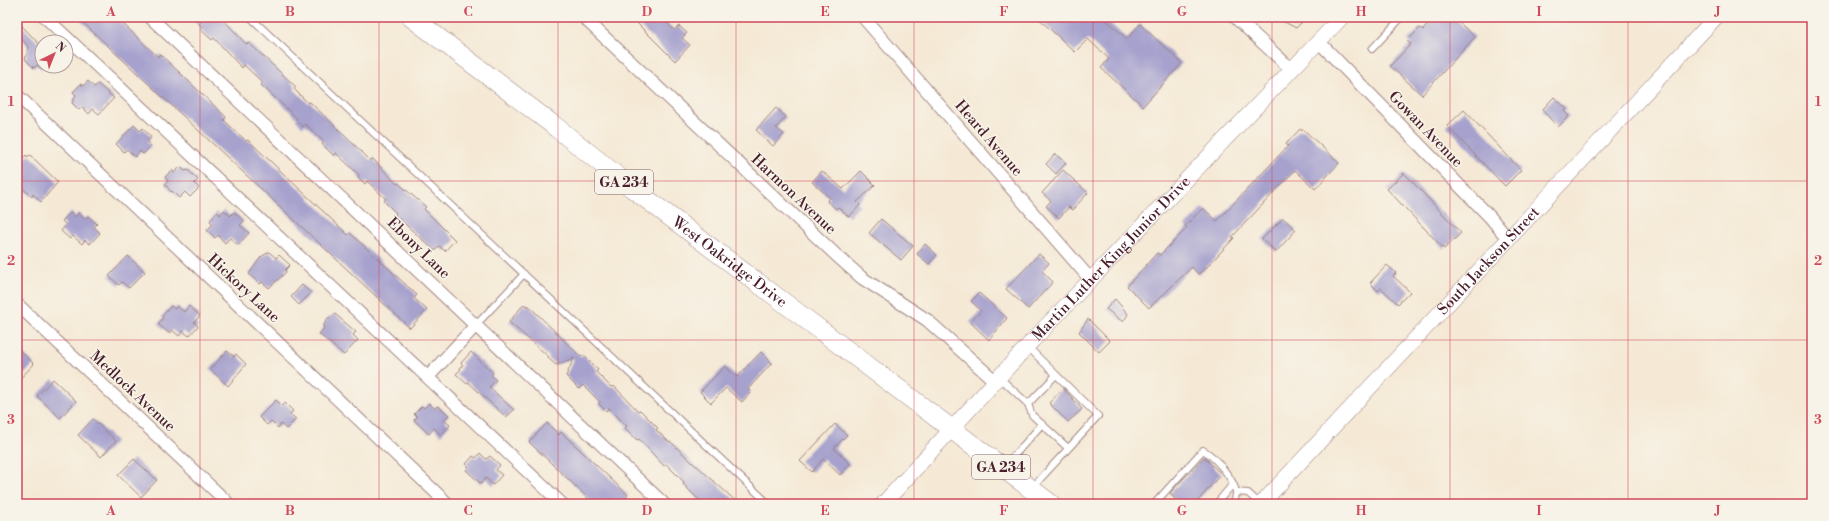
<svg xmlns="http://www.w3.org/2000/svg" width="1829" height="521" font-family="'Libre Bodoni',serif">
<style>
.building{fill:#a6a1cd}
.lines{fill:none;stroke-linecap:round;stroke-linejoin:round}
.service-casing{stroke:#a08480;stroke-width:8}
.minor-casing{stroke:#a08480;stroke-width:14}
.tertiary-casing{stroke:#a08480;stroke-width:16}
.primary-casing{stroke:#a08480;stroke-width:20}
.service{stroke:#fff;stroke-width:6}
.minor{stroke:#fff;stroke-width:12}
.tertiary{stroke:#fff;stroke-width:15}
.primary{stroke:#fff;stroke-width:19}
.grid{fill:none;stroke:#d1495b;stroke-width:1;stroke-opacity:0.55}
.labels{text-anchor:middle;stroke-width:3.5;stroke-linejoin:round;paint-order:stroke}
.shield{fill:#f7f3e8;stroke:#7e5f64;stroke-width:1}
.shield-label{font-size:14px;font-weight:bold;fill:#4a1f2b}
.street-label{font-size:15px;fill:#4a1f2b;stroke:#f7f3e8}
.neatline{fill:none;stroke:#d1495b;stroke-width:1.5}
.grid-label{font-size:13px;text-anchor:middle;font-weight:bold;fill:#d1495b}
</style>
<rect width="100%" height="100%" fill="#f7f3e8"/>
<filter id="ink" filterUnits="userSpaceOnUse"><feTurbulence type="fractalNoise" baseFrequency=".025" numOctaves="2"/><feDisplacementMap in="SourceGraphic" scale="8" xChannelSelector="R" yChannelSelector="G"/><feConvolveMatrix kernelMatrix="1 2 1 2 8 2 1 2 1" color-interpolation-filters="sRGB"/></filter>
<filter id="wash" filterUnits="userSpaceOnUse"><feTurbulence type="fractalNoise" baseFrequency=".012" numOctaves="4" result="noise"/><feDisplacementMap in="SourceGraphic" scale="16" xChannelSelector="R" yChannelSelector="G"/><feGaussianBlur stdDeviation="0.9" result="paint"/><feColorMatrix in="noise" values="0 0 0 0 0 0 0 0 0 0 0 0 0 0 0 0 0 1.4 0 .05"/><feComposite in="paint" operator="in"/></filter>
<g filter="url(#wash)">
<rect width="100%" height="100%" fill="#f5e9d5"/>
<g id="blocks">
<g class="building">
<path d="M77 17H116L158 57 160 54 226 117 224 120 246 141 248 140 348 235 350 233 417 295 414 298 427 310 410 328Z"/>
<path d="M192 17H221L246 44 249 43 296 87 294 89 308 103 310 102 370 160 373 159 397 184 398 183 426 207 424 209 455 240 445 251 439 246 435 251 395 215 396 213 384 201 386 199 367 181 365 184 358 177 359 175 336 153 334 156 322 144 324 142 305 124 303 127 296 120 297 118 261 85 263 83 244 65 242 68 214 38 212 40 200 29 202 27Z"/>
<path d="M631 17H661L674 30 679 26 687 33 682 38 690 45 675 61Z"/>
<path d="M1037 17H1103L1127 39 1140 24 1182 63 1143 106 1101 68 1109 59 1088 39 1075 52Z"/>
<path d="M1275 17H1307L1296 28Z"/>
<path d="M1435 17H1453L1475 37 1422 95 1390 66 1411 44 1407 41 1420 28 1423 30Z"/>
<path d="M22 26 42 47V70L37 65 34 68 25 59 29 47 17 34V30Z"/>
<path d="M88 81 94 87 98 84 114 98 99 114 93 109 89 114 82 107 79 110 72 103 76 95 73 92 81 84 83 86Z"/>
<path d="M1554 97 1567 109 1564 111 1569 116 1558 127 1542 110Z"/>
<path d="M776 108 786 117 776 128 784 134 773 146 756 130Z"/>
<path d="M1464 110 1521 170 1505 186 1447 126Z"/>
<path d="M134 125 140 131 143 128 151 137 147 142 151 146 143 154 140 151 135 157 127 149 124 152 116 144Z"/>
<path d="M1300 129 1302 131 1303 129 1339 163 1315 189 1295 170 1232 237 1234 238 1204 270 1198 274 1192 267 1149 308 1127 286 1157 253 1160 255 1187 228 1185 226 1203 208 1217 221 1288 146 1286 144Z"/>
<path d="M1055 154 1066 163 1056 174 1046 164Z"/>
<path d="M26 155 27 157 30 155 58 182 41 202 33 194 32 197 17 183V164Z"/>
<path d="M180 167 185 171 188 170 198 180 194 183 199 188 190 197 185 192 179 198 172 191 171 192 165 184 168 181 165 177 172 170 174 173Z"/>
<path d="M1063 170 1088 193 1072 210 1069 207 1059 218 1046 206 1051 201 1042 193Z"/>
<path d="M822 171 843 189 861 171 875 185 857 202 860 205 849 217 838 207 836 209 827 201 830 198 812 182Z"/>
<path d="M1404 173 1461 233 1444 249 1387 189Z"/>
<path d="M224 210 230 216 234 212 244 221 240 225 249 233 238 245 230 238 225 243 218 235 215 238 207 230 213 224 210 221 217 212 220 215Z"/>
<path d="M71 212 75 217 78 213 85 219 88 216 97 224 94 227 100 233 90 244 85 240 82 244 73 236 70 239 61 231 66 225 62 221Z"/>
<path d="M1283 218 1296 230 1276 252 1262 239Z"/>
<path d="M881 219 913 246 901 260 869 233Z"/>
<path d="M925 244 937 255 929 264 917 254Z"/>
<path d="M269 252 276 258 279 255 290 265 285 270 286 272 269 288 262 282 260 284 249 274 261 257Z"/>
<path d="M1039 254 1049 263 1042 271 1053 282 1028 309 1006 289Z"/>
<path d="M128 256 145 272 129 288 122 282 119 285 109 276Z"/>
<path d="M1387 265 1396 273 1393 276 1410 292 1398 304 1381 288 1378 291 1370 283Z"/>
<path d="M302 285 311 293 299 305 291 297Z"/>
<path d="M979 293 1007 318 989 340 970 322 981 311 971 301Z"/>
<path d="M1115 299 1128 314 1123 322 1106 309Z"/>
<path d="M524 304 527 307 528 305 581 357 583 355 598 370 596 372 611 387 614 386 638 411 640 410 658 428 656 430 669 442H671L696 466H697L739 504H703L683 484 684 482 666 464 664 466 639 439 637 440 625 428 627 426 609 408 606 411 599 404 600 402 583 385 579 389 566 376 574 358 556 365 548 358 549 357 509 322Z"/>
<path d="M171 306 175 309 177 306 184 312 189 306 200 316 194 322 198 326 189 336 183 331 179 336 172 330 169 333 158 324 163 318 162 316Z"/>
<path d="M335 314 356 332 353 335 358 340 344 355 319 334 324 328 323 327 327 319Z"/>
<path d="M1088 319 1110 341 1099 352 1079 332Z"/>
<path d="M17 347 34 364 17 382Z"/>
<path d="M227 351 234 357 236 354 246 364 228 386 210 369Z"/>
<path d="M471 352 493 373 491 375 496 380 489 387 514 410 506 417 468 382 467 384 456 374 461 369 460 368 463 365 461 363Z"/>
<path d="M761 352 772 363 748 389 751 392 742 402 726 388 711 403 700 392 725 366 737 377Z"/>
<path d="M53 379 76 401 60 418 37 396Z"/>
<path d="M1063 388 1082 409 1068 422 1049 403Z"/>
<path d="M276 400 282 406 285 403 293 411 290 414 296 419 286 429 281 424 278 428 271 421 267 425 259 417Z"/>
<path d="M429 403 434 408 438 406 449 415 444 420 450 425 441 435 434 428 429 434 414 420 417 417 414 414 422 406 424 408Z"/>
<path d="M93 419 116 441 101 457 78 435Z"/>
<path d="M547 423 559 435 561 432 628 495 625 498 632 504H594L529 442Z"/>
<path d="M835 424 847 435 834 448 850 464 840 475 823 459 812 472 800 461Z"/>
<path d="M480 453 486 459 490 456 500 465 496 470 502 475 493 485 486 478 481 484 466 470 469 467 466 464 473 456 476 458Z"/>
<path d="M1204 457 1221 474 1195 504H1179L1170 493Z"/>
<path d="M134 459 157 480 141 497 118 475Z"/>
</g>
</g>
</g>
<g filter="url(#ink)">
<use href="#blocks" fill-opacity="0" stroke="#a08480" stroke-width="1"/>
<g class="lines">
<defs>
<g id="service">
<path d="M250 17 769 504"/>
<path d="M1372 49 1402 17"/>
<path d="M476 325 524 274"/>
<path d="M1027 346 1098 416 1032 488"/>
<path d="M999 377 1028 404 1032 415 1068 448"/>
<path d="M1028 404 1056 375"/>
<path d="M1005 466 1042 424"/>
<path d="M1236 492 1248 493 1260 504"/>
<path d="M1156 504 1155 503 1203 450C1214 456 1234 479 1236 492 1236 495 1235 500 1234 504"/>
<path d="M1216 504 1233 484"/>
</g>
<g id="minor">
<path d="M45 17 562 504"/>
<path d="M150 17 664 504"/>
<path d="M583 17 836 255 862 278 927 320 995 381"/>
<path d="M863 17 1091 280"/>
<path d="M1235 17 1292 70"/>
<path d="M1319 42 1490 217 1508 239"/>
<path d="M17 95 448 504"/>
<path d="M17 304 227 502"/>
<path d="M428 377 476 325"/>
</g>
<g id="tertiary">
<path id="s1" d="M883 504 1033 340 1342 17"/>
<path id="s2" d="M1261 504 1716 17"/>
</g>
<g id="primary">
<path id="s3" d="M411 17 552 124 632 188 1051 504"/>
</g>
</defs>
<use href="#service" class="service-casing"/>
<use href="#minor" class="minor-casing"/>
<use href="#tertiary" class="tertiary-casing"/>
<use href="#primary" class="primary-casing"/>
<use href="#service" class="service"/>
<use href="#minor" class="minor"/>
<use href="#tertiary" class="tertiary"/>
<use href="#primary" class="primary"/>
</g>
</g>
<path class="grid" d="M200 17V504M379 17V504M558 17V504M736 17V504M914 17V504M1093 17V504M1272 17V504M1450 17V504M1628 17V504M17 181H1812M17 340H1812"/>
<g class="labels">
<g class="shield">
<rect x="595" y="170" width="58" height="24" rx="3"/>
<rect x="972" y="455" width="58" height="24" rx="3"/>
</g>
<g class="shield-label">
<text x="624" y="187">GA 234</text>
<text x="1001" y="472">GA 234</text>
</g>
<g class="street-label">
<text transform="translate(1426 129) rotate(46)" y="5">Gowan Avenue</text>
<text transform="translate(989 138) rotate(49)" y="5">Heard Avenue</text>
<text transform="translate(794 194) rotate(43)" y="5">Harmon Avenue</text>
<text transform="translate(419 248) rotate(44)" y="5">Ebony Lane</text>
<text dy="5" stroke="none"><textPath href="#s1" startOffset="335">Martin Luther King Junior Drive</textPath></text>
<text dy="5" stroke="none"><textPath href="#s2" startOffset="333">South Jackson Street</textPath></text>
<text dy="5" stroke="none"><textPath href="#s3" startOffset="402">West Oakridge Drive</textPath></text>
<text transform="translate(244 288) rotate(43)" y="5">Hickory Lane</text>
<text transform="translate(133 391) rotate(43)" y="5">Medlock Avenue</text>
</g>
</g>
<rect width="1829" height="521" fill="none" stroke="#f7f3e8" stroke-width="44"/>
<g transform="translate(54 54) rotate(43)"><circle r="19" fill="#f7f3e8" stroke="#b29e9c"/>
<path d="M0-3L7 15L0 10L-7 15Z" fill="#d1495b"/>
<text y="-6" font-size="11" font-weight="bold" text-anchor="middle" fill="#4a1f2b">N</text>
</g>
<rect x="22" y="22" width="1785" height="477" class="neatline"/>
<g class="grid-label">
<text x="111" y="16">A</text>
<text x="290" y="16">B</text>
<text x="468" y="16">C</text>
<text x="647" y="16">D</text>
<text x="825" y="16">E</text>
<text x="1004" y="16">F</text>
<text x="1182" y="16">G</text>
<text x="1361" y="16">H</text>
<text x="1539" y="16">I</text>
<text x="1718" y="16">J</text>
<text x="11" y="106">1</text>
<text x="1818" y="106">1</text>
<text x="11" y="265">2</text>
<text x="1818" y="265">2</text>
<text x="11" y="424">3</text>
<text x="1818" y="424">3</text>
<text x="111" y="515">A</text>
<text x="290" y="515">B</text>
<text x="468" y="515">C</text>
<text x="647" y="515">D</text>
<text x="825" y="515">E</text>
<text x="1004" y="515">F</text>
<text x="1182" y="515">G</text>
<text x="1361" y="515">H</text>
<text x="1539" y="515">I</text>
<text x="1718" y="515">J</text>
</g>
</svg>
